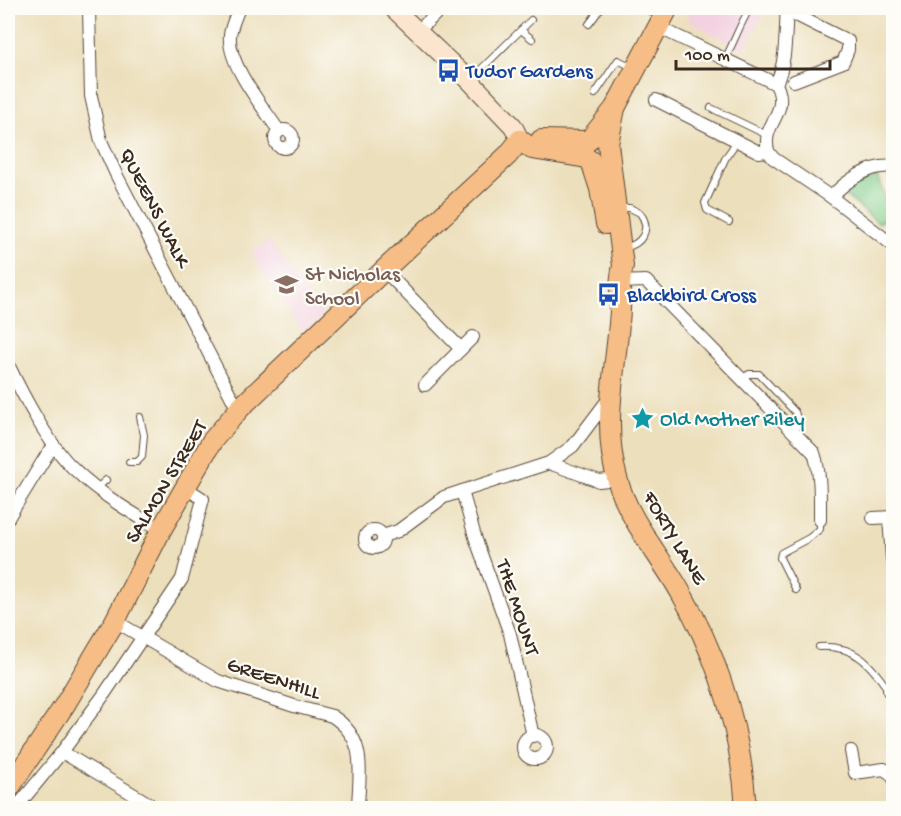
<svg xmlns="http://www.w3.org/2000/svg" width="901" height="816" font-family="'Gochi Hand',sans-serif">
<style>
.built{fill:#f3cfdf}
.green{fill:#82cc89;stroke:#5e7b54;stroke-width:1.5}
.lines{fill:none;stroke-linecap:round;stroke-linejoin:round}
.service-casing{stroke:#564536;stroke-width:8}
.minor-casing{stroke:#564536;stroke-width:14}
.secondary-casing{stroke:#564536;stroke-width:20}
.primary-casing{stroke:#564536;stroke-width:22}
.service{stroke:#fff;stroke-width:6}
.minor{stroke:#fff;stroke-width:12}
.secondary{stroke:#fbe5cf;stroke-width:18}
.primary{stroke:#f6be86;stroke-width:20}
.labels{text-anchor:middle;stroke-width:4.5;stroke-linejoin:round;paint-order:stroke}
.transit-label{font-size:21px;fill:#164399;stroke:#fdfcf7;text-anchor:start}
.street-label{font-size:21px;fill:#3b2a1e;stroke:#fdfcf7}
.education-label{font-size:21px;fill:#785e54;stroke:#fdfcf7;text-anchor:start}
.culture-label{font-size:21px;fill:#0d838f;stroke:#fdfcf7;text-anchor:start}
</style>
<rect width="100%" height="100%" fill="#fdfcf7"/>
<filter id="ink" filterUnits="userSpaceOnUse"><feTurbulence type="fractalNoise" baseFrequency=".0167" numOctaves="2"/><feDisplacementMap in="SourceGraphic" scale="12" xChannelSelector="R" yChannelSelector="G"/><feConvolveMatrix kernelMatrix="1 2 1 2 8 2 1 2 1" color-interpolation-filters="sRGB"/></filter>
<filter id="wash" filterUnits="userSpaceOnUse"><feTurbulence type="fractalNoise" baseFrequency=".008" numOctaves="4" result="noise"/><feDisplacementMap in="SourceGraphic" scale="24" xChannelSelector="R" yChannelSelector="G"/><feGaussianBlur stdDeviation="1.35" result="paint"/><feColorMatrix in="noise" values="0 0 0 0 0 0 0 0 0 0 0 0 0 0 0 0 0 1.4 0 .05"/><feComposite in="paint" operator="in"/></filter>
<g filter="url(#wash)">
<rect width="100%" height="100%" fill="#ecdfbc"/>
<g class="built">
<path d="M686 8H767L743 50 690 22Z"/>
<path d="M269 240 323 315 303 333 252 255Z"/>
</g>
<path class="green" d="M877 176 892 216 878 223 845 195 847 187Z"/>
</g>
<g filter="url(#ink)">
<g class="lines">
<defs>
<g id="service">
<path d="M642 8 660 15"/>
<path d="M589 24 601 8"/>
<path d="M521 30 532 39"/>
<path d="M725 59C734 42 740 24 750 8"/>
<path d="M470 80 531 20"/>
<path d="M595 94 618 60 634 68"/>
<path d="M711 108 767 135"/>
<path d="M620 208H630L640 213C652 229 642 245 623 248"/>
<path d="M729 222 707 210 705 203 726 157 738 140"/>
<path d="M742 378 749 374H759L795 412 799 424 792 430"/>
<path d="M129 462H137L142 457 144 435 140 417"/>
<path d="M97 488 106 480"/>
<path d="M796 590 780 558 781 553 809 538 820 529V520"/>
<path d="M819 647C855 645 870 663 889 691"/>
</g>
<g id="minor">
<path d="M89 8 91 96 101 141 116 174 234 402 240 408"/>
<path d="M239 8C236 16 231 26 230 35 227 64 263 107 279 131"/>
<path d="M786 14 798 16 848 41V50L843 62 794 81"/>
<path d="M658 27 776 84"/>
<path d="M418 31 442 8"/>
<path d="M656 100 759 152 768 151 773 158 831 197 894 246"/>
<circle cx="284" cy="139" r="9"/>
<path d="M768 151C761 122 791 114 776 84 787 61 785 33 787 8"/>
<path d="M831 197C846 181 871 163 894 167"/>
<path d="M384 270 461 349"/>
<path d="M618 282 646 281 814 453C821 474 820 497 820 520"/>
<path d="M8 364C22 394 50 447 74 469 100 494 130 512 161 530"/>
<path d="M425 385 473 337"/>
<path d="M549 463 599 481 617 479"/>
<path d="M462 491 476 540 510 634 533 736"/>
<path d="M889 517 892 559"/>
<path d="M8 518 48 453 54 447"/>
<path d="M873 518 894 517"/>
<circle cx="374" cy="539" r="9"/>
<path d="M383 536 398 531 444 497 549 463 573 446 610 397"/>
<path d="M115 621 218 681 294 706 332 716C368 739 359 772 358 808"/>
<path d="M889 691 894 690"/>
<circle cx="535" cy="747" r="12"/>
<path d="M851 751 855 773 884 769 891 774 894 779"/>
<path d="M62 752 148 803"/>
<path d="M16 808 62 752 103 696 182 579 203 499 186 488"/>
</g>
<path id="secondary" d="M393 8 470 81 513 126 520 140"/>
<g id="primary">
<path d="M615 108 608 144 623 266C618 285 621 292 620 310 617 366 601 422 617 478 628 520 660 555 681 593 719 659 741 732 746 808"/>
<path d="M591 138 615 108 668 8"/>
<path d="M520 140 532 149 587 158"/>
<path d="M541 140 588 141"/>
<path d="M591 161 600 189 606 224"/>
<path d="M8 790 64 706 115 621 161 530 212 441 240 408 384 270 508 155 520 140"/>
</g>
</defs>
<use href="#service" class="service-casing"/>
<use href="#minor" class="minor-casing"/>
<use href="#secondary" class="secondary-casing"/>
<use href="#primary" class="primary-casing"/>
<use href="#service" class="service"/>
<use href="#minor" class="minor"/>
<use href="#secondary" class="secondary"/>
<use href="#primary" class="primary"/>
</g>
</g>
<defs>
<symbol id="bus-bare" viewBox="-9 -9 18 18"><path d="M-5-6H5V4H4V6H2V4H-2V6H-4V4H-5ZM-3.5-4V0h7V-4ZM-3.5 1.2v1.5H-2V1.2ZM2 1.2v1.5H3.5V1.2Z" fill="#1a4fb4" stroke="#fdfcf7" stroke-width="2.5" paint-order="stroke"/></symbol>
<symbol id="school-bare" viewBox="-9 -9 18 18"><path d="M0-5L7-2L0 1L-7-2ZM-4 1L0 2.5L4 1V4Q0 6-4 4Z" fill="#8d6e63" stroke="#fdfcf7" stroke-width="2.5" paint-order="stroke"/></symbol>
<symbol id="sight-bare" viewBox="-9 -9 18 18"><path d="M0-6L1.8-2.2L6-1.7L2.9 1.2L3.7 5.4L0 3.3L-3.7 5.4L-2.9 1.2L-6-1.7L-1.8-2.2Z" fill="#0f9aa8" stroke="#fdfcf7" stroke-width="2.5" paint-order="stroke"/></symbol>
</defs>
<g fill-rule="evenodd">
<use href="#bus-bare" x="432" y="54" width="33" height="33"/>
<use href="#school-bare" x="270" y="268" width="33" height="33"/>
<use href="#bus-bare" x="592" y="278" width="33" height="33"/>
<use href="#sight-bare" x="626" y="402" width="33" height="33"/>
</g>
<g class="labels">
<g class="transit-label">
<text x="466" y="77">Tudor Gardens</text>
<text x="627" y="301">Blackbird Cross</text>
</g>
<g class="street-label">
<text transform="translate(156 207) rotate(63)" y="7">QUEENS WALK</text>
<text transform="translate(165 481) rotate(-59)" y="7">SALMON STREET</text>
<text transform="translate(676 537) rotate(59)" y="7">FORTY LANE</text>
<text transform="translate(519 607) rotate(72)" y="7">THE MOUNT</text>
<text transform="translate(274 677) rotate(18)" y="7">GREENHILL</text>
</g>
<g class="education-label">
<text x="305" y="280">St Nicholas<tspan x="305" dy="24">School</tspan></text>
</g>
<g class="culture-label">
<text x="660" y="425">Old Mother Riley</text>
</g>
</g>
<rect width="901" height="816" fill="none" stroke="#fdfcf7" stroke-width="30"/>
<path d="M676 60v9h154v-9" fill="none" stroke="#3b2a1e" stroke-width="3"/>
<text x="685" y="60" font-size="18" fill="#3b2a1e" stroke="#fdfcf7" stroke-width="4.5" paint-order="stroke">100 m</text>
</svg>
